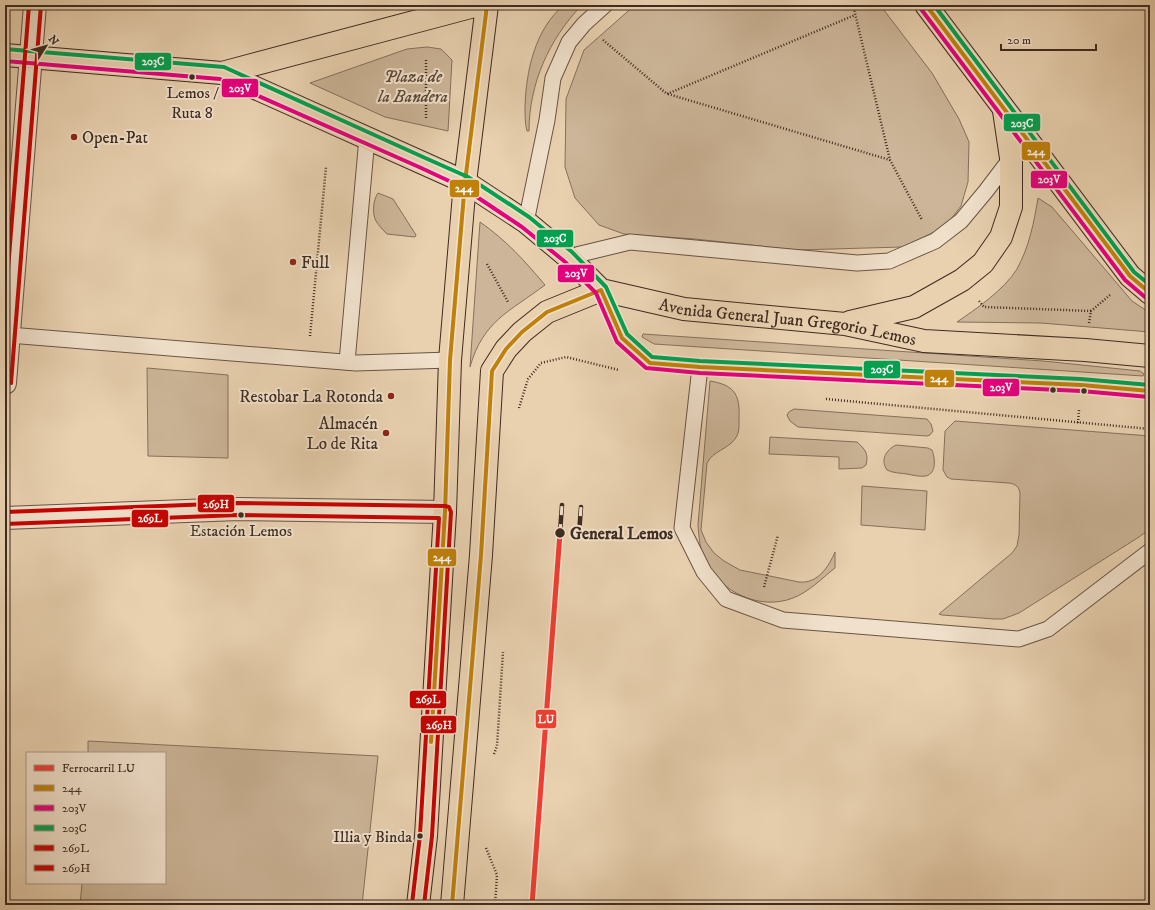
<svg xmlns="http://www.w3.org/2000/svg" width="1155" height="910" font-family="'IM FELL DW Pica',serif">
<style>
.green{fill:#ccb598;stroke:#85705c}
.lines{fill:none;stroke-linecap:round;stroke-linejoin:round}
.service-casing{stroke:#695445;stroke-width:17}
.minor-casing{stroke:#695445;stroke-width:24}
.primary-casing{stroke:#3e2b21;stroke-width:24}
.path{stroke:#3e2b21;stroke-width:2.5;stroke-dasharray:1 2;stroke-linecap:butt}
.service{stroke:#f1e1cc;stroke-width:15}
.minor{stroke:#f1e1cc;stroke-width:22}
.primary{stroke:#e9d1b0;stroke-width:22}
.rail-casing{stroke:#3e2b21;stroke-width:4.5}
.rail{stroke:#f1e1cc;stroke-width:3;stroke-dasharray:9;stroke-linecap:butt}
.bus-1-casing{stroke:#f1e1cc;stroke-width:7}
.bus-2-casing{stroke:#f1e1cc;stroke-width:7}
.bus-3-casing{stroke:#f1e1cc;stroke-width:7}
.bus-4-casing{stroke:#f1e1cc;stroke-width:7}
.bus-5-casing{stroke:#f1e1cc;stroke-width:7}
.bus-1{stroke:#c0810a;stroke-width:4}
.bus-2{stroke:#e5007d;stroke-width:4}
.bus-3{stroke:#03a04f;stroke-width:4}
.bus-4{stroke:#c70201;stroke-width:4}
.bus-5{stroke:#c70201;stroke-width:4}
.rail-1-casing{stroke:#f1e1cc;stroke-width:8}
.rail-1{stroke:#ef3e33;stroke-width:5}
.bus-dot{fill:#3e2b21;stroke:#f1e1cc;stroke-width:1.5}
.poi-dot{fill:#8f2418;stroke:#f1e1cc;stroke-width:1.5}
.labels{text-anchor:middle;stroke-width:4;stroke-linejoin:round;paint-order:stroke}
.bus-label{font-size:16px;fill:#3e2b21;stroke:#f1e1cc}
.park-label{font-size:17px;font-style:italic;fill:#5a4739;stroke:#f1e1cc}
.poi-label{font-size:17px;fill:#3e2b21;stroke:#f1e1cc;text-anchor:start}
.street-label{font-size:17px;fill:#3e2b21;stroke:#f1e1cc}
.stop-label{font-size:17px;font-weight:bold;fill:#3e2b21;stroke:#f1e1cc;text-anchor:start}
.line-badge{stroke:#f1e1cc;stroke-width:1.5}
.badge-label{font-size:11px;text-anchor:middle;font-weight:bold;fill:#fff}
</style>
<rect width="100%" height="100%" fill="#e9d1b0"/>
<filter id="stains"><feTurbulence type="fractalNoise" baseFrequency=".005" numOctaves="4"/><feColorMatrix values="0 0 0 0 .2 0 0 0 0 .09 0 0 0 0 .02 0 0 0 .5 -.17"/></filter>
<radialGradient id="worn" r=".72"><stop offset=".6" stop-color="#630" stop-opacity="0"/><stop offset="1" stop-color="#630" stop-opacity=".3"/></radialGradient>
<g class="green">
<path d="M564 5H582C549 39 529 84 529 131H527C525 124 525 115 525 107 526 71 535 29 564 5Z"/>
<path d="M635 5H880L932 73 959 119 969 142 968 182 961 206 945 227 902 247 797 250 695 239 624 234 599 225 575 198 565 167 566 99 584 50Z"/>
<path d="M427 47 441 49 452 60 448 131 385 117 310 83 407 49Z"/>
<path d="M378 193 393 199 416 235 415 237 387 234C383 230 379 226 376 221 372 214 373 200 378 193Z"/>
<path d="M1038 198 1052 207 1132 301 1150 313V332L1041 323 957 322C976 309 1004 290 1017 269 1029 247 1034 223 1038 198Z"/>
<path d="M480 222C507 241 524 260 545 285 509 312 483 321 470 367Z"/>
<path d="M643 334 1043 361 1140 371 1144 374 1143 376 654 344 642 337Z"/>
<path d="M147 368 228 375V458L148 456Z"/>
<path d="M710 381C734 385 740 394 739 417 739 425 740 432 735 439 728 449 713 451 707 463L701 530 706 542 714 553 724 561 740 570 799 582C818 584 829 566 835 552V568C822 578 809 592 793 598 760 611 720 592 705 561 700 550 699 538 698 525Z"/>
<path d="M794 409 927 419 931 424 933 431 930 435 927 436 798 427 790 421 787 415 789 412Z"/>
<path d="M955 421 1150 436V529L1139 537 1019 613 1003 619H994L942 615 939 614 1012 553 1017 546 1019 535 1020 493C1019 487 1016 484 1009 483L951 479 947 477 943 470 945 431Z"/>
<path d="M770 437 857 442C865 449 869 454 866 465L862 468 839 469V457L769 454Z"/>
<path d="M896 445 928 448 932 450C935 458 937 473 926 476 920 477 912 475 907 474 900 473 893 473 887 470 880 460 886 450 896 445Z"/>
<path d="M862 486 927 491 925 530 861 525Z"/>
<path d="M88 741 378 756 362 905H80L82 883H165V753H88Z"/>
</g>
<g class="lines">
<defs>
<g id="service">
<path d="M526 222 547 120 553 78 569 42 584 24 605 5"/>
<path d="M568 257 630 242 857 263 889 261 935 241 961 221 986 191 1011 158"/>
<path d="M601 290 622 338 650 363 700 367 1081 385 1150 391"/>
<path d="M9 335 356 363 450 360"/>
<path d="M347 362 367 138"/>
<path d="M700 367 682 528 704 572 726 599 783 620 1019 639 1048 629 1150 551"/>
</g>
<g id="minor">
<path d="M5 383 35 5"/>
<path d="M5 518 238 509 445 512"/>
</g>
<g id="primary">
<path d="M926 5 1130 276 1150 293"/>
<path id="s1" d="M5 55 222 73 465 182 526 222 568 257 601 290 684 309 845 324 924 341 1085 350 1150 356"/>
<path d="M222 73 478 5"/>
<path d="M850 322 914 307 962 280 983 263 1001 237 1011 207V158L1004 111"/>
<path d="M418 905 426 836 445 512 450 360 465 182 487 5"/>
<path d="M452 905 481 555 492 371 506 349 522 332 547 312 601 290"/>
</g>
</defs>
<use href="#service" class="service-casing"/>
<use href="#minor" class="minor-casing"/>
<use href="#primary" class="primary-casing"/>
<g class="path">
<path d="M853 5 890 160 922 220"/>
<path d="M603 40 667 94 855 15"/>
<path d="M668 94 890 160"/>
<path d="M426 118V58"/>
<path d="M487 264 508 302"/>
<path d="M979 301 984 307 1091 311"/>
<path d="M1089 323 1091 311 1110 295"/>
<path d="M310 336 326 167"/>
<path d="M826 399 1150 429"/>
<path d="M519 408 528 379 541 363 566 357 619 370"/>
<path d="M1078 423 1079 410"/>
<path d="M764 587 778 535"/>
<path d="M494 754 497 746 503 652"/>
<path d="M486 848 497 875 495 905"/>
</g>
<use href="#service" class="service"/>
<use href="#minor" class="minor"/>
<use href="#primary" class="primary"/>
<defs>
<g id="rail">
<path d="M560 533 562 505"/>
<path d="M579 534 581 507"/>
</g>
</defs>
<use href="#rail" class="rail-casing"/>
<use href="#rail" class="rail"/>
<defs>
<g id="bus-1">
<path d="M926 5 1130 276 1150 293"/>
<path d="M431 742 445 512 450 360 465 182 487 5"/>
<path d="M452 905 481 555 492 371 506 349 522 332 547 312 601 290 622 338 650 363 700 367 1081 385 1150 391"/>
</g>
<g id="bus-2">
<path d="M921 9 1125 280 1146 298"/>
<path d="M5 61 220 79 419 167 462 187 522 227 564 261 596 293 617 342 646 368 700 373 1081 391 1149 397"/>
</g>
<g id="bus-3">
<path d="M934 5 1134 272 1150 285"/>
<path d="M5 49 224 67 423 157 468 177 529 217 572 252 606 287 627 334 652 357 700 361 1081 379 1150 385"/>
</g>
<g id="bus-4">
<path d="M11 383 41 5"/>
<path d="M5 524 238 515 439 518 420 835 412 904"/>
</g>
<g id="bus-5">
<path d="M5 307 29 5"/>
<path d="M5 512 238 503 445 506 449 507 451 512 432 836 424 905"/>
</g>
</defs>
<use href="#bus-1" class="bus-1-casing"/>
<use href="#bus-2" class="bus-2-casing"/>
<use href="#bus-3" class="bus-3-casing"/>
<use href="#bus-4" class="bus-4-casing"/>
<use href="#bus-5" class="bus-5-casing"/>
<use href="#bus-1" class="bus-1"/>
<use href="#bus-2" class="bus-2"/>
<use href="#bus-3" class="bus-3"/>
<use href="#bus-4" class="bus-4"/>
<use href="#bus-5" class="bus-5"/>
<defs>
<path id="rail-1" d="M532 905 560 533"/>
</defs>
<use href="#rail-1" class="rail-1-casing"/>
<use href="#rail-1" class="rail-1"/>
</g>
<g class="bus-dot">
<circle cx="192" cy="77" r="3.5"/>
<circle cx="1053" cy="390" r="3.5"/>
<circle cx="1084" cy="391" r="3.5"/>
<circle cx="241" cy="515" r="3.5"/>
<circle cx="560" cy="533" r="5.5"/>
<circle cx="420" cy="836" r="3.5"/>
</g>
<g class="poi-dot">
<circle cx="74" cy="137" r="4"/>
<circle cx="293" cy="262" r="4"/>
<circle cx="391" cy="396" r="4"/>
<circle cx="386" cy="433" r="4"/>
</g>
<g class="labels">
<g class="bus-label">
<text x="192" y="98">Lemos /<tspan x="192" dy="20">Ruta 8</tspan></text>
<text x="241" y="536">Estación Lemos</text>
<text x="412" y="842" text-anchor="end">Illia y Binda</text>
</g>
<g class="park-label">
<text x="413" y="82">Plaza de<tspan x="413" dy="20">la Bandera</tspan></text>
</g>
<g class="poi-label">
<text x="82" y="143">Open-Pat</text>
<text x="301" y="268">Full</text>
<text x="383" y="402" text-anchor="end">Restobar La Rotonda</text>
<text x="378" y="429" text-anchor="end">Almacén<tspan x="378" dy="20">Lo de Rita</tspan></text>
</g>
<g class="street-label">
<text dy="6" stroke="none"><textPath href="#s1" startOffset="848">Avenida General Juan Gregorio Lemos</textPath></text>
</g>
<g class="stop-label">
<text x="570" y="539">General Lemos</text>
</g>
</g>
<g class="line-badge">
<rect x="134" y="52" width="38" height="19" rx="4" fill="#03a04f"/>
<rect x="221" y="78" width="38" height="20" rx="4" fill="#e5007d"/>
<rect x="1003" y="113" width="38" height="19" rx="4" fill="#03a04f"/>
<rect x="1021" y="141" width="30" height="20" rx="4" fill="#c0810a"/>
<rect x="1030" y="170" width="38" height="19" rx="4" fill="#e5007d"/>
<rect x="449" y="179" width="31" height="19" rx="4" fill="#c0810a"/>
<rect x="536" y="229" width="38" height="19" rx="4" fill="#03a04f"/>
<rect x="557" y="264" width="38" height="19" rx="4" fill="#e5007d"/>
<rect x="863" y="360" width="38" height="19" rx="4" fill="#03a04f"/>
<rect x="924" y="369" width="31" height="19" rx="4" fill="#c0810a"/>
<rect x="982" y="378" width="38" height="19" rx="4" fill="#e5007d"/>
<rect x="197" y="494" width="38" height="19" rx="4" fill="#c70201"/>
<rect x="131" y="509" width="38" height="19" rx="4" fill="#c70201"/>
<rect x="427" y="548" width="30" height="19" rx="4" fill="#c0810a"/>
<rect x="409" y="690" width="38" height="19" rx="4" fill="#c70201"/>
<rect x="535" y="709" width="22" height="20" rx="4" fill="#ef3e33"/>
<rect x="420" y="715" width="37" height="19" rx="4" fill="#c70201"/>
</g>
<g class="badge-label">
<text x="153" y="65">203C</text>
<text x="240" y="92">203V</text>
<text x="1022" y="127">203C</text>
<text x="1036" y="155">244</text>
<text x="1049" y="183">203V</text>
<text x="464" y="192">244</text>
<text x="555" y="242">203C</text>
<text x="576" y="277">203V</text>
<text x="882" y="373">203C</text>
<text x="939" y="382">244</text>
<text x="1001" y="391">203V</text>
<text x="216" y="508">269H</text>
<text x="150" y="522">269L</text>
<text x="442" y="561">244</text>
<text x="428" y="703">269L</text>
<text x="546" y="723">LU</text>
<text x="439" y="729">269H</text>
</g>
<rect width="1155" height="910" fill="none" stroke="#e9d1b0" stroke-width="20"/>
<rect x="6" y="6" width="1143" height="898" fill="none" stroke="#3e2b21" stroke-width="2"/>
<rect x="10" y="10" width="1135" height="890" fill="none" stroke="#3e2b21"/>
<rect x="26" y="752" width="140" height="132" fill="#f1e1cc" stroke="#a99888"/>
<rect x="34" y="765" width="20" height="6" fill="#ef3e33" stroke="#a99888"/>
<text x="62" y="772" font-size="12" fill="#3e2b21">Ferrocarril LU</text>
<rect x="34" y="785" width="20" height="6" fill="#c0810a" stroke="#a99888"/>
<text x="62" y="792" font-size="12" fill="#3e2b21">244</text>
<rect x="34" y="805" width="20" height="6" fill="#e5007d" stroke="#a99888"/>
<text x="62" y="812" font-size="12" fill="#3e2b21">203V</text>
<rect x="34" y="825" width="20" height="6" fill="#03a04f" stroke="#a99888"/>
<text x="62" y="832" font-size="12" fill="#3e2b21">203C</text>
<rect x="34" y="845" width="20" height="6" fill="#c70201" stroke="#a99888"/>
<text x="62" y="852" font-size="12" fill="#3e2b21">269L</text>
<rect x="34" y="865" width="20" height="6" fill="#c70201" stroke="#a99888"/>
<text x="62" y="872" font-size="12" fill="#3e2b21">269H</text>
<g transform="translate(46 46) rotate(53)" stroke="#f1e1cc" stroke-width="3" paint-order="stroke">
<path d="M0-3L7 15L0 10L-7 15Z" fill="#3e2b21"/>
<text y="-6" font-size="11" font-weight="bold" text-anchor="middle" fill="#3e2b21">N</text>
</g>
<path d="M1001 44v6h95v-6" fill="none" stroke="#3e2b21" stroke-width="2"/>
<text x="1007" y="44" font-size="12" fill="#3e2b21" stroke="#f1e1cc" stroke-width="3" paint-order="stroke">20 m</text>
<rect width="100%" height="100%" filter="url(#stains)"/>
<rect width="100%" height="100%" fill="url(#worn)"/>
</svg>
